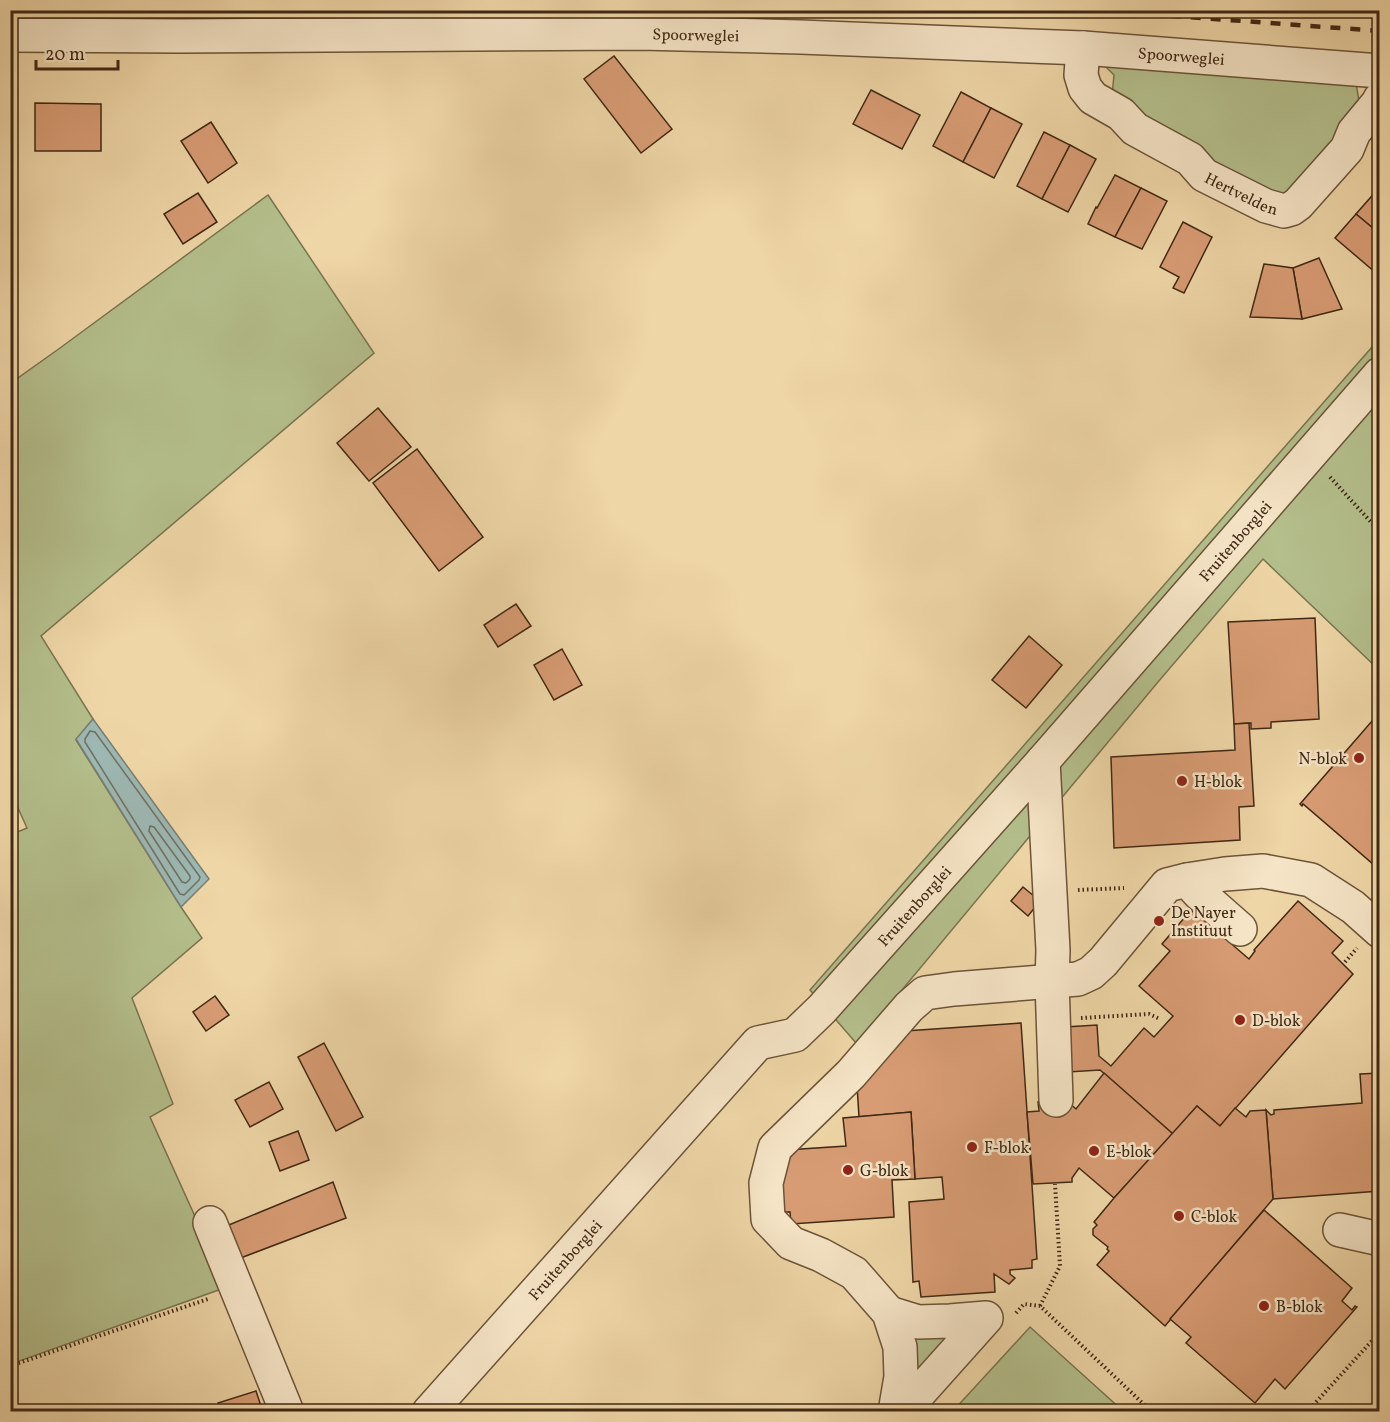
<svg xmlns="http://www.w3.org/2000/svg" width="1390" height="1422" font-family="Vollkorn,serif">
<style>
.green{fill:#b4bf8c;stroke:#7a7450;stroke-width:1.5}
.water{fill:#9db7b2;stroke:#787e73;stroke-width:1.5}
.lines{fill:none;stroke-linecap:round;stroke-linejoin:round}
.shore{stroke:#6e7063;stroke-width:1.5}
.building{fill:#d89c74;stroke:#402814;stroke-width:1.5}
.minor-casing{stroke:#6c5439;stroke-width:36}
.path{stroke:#402814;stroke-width:4;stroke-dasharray:1.5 3;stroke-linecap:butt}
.minor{stroke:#f5e4c6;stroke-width:33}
.rail{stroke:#402814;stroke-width:4.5;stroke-dasharray:10 10;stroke-linecap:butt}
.poi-dot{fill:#8f2418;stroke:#f5e4c6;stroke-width:2}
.labels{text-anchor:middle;stroke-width:5;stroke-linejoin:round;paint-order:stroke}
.street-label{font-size:16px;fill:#402814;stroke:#f5e4c6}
.poi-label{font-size:16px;fill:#402814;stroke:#f5e4c6;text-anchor:start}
</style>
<rect width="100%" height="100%" fill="#efd6a7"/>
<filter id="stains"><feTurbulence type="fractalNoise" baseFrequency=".00333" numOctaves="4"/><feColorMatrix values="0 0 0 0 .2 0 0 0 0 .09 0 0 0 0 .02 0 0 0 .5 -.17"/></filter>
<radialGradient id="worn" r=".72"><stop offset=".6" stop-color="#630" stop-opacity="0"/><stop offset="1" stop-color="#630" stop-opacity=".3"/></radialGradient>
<g class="green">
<path d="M1101 62 1356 83 1360 107 1338 142 1299 186 1281 196 1209 164 1112 96 1114 75Z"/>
<path d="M268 195 374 353 41 636 93 719 76 740 181 907 202 938 132 998 173 1104 150 1117 227 1287 11 1364 10 835 27 828 10 790 11 383 60 348Z"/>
<path d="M1379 339V670L1263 559 1158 682 857 1044 810 990Z"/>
<path d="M902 1326 965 1329 910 1386Z"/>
<path d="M1030 1327 1123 1411H953Z"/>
</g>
<path class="water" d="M93 719 209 879 181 907 76 739Z"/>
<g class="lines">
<g class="shore">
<path d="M90 731 95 732 200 877 199 880 184 895 180 894 85 742V739Z"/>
<path d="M150 826 154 827 190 876V879L186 883 182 882 149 831Z"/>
</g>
</g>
<g class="building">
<path d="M614 56 672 129 641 153 584 79Z"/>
<path d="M871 90 920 115 902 149 853 124Z"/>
<path d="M961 92 991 108 963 162 933 146Z"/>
<path d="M35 103 101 104V151H35Z"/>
<path d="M991 108 1022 124 994 178 963 162Z"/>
<path d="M211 122 237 163 208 183 181 141Z"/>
<path d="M1044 132 1070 145 1042 199 1017 186Z"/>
<path d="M1070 145 1096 159 1068 212 1042 199Z"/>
<path d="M1115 175 1141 188 1115 237 1088 224 1096 207 1097 208Z"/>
<path d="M1141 188 1167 201 1142 249 1115 237Z"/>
<path d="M1378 189 1380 190V234L1356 214Z"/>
<path d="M198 193 217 222 183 244 164 214Z"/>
<path d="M1356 214 1380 234V269L1376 273 1335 238Z"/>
<path d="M1183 222 1212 237 1184 293 1173 288 1179 277 1160 267Z"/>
<path d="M1319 258 1342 309 1302 319 1293 268Z"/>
<path d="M1264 264 1293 268 1302 319 1250 317Z"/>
<path d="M378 408 411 447 369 481 337 443Z"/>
<path d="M417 449 483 537 439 571 373 483Z"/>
<path d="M516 604 531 626 498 647 484 625Z"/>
<path d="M1315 618 1319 719 1271 722V728L1251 729V723L1234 724 1228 622Z"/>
<path d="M1029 636 1062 665 1026 708 992 680Z"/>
<path d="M562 649 582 685 554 700 534 665Z"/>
<path d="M1379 713H1380V870L1303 804 1302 806 1300 804Z"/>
<path d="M1249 723 1254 806 1239 807 1240 840 1114 848 1111 757 1235 750 1234 724Z"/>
<path d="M1023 887 1040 901 1028 916 1011 901Z"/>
<path d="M1298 901 1343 941 1332 953 1353 974 1220 1126 1197 1106 1173 1134 1100 1070 1068 1072 1065 1027 1097 1025 1099 1056 1111 1066 1144 1028 1154 1037 1173 1016 1139 986 1170 951 1162 944 1191 910 1199 918 1200 917 1249 959 1255 951 1254 950Z"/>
<path d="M215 996 229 1015 206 1031 193 1012Z"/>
<path d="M1021 1023 1037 1259 1032 1260V1268L1010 1270V1274L1015 1278 1009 1284 994 1274 995 1292 921 1297 919 1281 913 1282 909 1202 944 1199 942 1177 915 1179 911 1112 859 1117 857 1085 905 1031Z"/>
<path d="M324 1043 363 1117 336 1131 298 1057Z"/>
<path d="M1104 1073 1173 1134 1114 1198 1079 1168 1072 1178V1182L1033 1184 1027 1112 1039 1111 1038 1102 1056 1100H1066L1076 1109Z"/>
<path d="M1380 1073V1191L1273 1199 1266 1110 1271 1115 1274 1114V1110L1362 1103 1360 1074Z"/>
<path d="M269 1082 283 1109 250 1127 235 1100Z"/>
<path d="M1197 1106 1220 1126 1235 1108 1246 1117 1250 1111 1266 1110 1273 1199 1165 1326 1097 1265 1109 1251 1107 1249 1108 1247 1093 1235V1229L1097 1225 1094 1222 1114 1198Z"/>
<path d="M911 1112 915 1179 892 1180 894 1217 791 1224 790 1212H780V1160L786 1150 846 1146 843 1118Z"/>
<path d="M298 1131 309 1160 280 1171 269 1142Z"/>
<path d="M333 1182 346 1218 238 1259 224 1227Z"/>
<path d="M1264 1210 1352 1288 1342 1301 1352 1310 1355 1306 1357 1307 1285 1389 1275 1379 1255 1403 1186 1343 1191 1337 1170 1319Z"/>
<path d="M256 1391 263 1412H221L218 1403Z"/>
</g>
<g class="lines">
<defs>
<g id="minor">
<path id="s1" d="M10 35 181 36 640 33 800 37 1083 48 1380 71"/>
<path id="s2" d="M1083 48 1081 75 1085 88 1093 98 1121 114 1135 129 1190 159 1204 175 1266 206 1284 211 1291 209 1298 204 1347 149 1354 132 1378 103 1380 99"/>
<path d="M1043 761 1053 950 1052 982 1056 1100"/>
<path d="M1187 880 1225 874 1263 871 1311 880 1353 907 1380 931"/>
<path d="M210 1223 287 1412"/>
<path d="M1340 1230 1380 1239"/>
<path d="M889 1313 918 1322 950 1321 986 1318 902 1412"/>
<path id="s3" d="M429 1412 758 1043 795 1035 822 1009 1043 761 1380 374"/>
<path d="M895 1412 901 1377 900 1347 889 1313 854 1273 821 1255 791 1243 768 1219 766 1183 775 1148 851 1074 909 1007 925 993 954 989 1078 979 1091 973 1103 962 1167 885 1187 880 1199 893 1240 929"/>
</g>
</defs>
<use href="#minor" class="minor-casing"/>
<g class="path">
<path d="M1330 477 1380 532"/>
<path d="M1078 890 1124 888"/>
<path d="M1345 962 1357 948"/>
<path d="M1081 1018 1149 1014 1160 1019"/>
<path d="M1040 1306 1060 1266 1055 1184"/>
<path d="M1016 1313 1024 1304 1040 1306 1152 1412"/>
<path d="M10 1366 208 1299"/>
<path d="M1307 1412 1380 1332"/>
</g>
<use href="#minor" class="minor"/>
<path class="rail" d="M1091 10 1380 31"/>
</g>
<g class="poi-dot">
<circle cx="1359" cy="758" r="6"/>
<circle cx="1182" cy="781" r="6"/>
<circle cx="1159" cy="921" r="6"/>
<circle cx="1240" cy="1020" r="6"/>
<circle cx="972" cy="1147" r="6"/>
<circle cx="1094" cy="1151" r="6"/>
<circle cx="848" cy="1170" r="6"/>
<circle cx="1179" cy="1216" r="6"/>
<circle cx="1264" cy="1306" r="6"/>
</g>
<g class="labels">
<g class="street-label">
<text dy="6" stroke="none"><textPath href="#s1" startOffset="686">Spoorweglei</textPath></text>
<text dy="6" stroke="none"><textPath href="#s1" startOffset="1172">Spoorweglei</textPath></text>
<text dy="6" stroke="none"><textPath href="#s2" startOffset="232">Hertvelden</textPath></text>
<text dy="6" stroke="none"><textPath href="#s3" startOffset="1194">Fruitenborglei</textPath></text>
<text dy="6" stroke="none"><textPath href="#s3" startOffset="708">Fruitenborglei</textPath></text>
<text dy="6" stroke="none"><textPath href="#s3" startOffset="204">Fruitenborglei</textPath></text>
</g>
<g class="poi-label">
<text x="1347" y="764" text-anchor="end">N-blok</text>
<text x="1194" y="787">H-blok</text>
<text x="1171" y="918">De Nayer<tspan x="1171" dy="18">Instituut</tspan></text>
<text x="1252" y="1026">D-blok</text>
<text x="984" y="1153">F-blok</text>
<text x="1106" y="1157">E-blok</text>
<text x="860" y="1176">G-blok</text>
<text x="1191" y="1222">C-blok</text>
<text x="1276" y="1312">B-blok</text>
</g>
</g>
<rect width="1390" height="1422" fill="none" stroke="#efd6a7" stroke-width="36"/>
<rect x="12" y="12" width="1366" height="1398" fill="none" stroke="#402814" stroke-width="3"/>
<rect x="18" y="18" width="1354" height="1386" fill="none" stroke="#402814" stroke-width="1.5"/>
<path d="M36 60v9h82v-9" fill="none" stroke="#402814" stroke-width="3"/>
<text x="45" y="60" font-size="18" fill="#402814" stroke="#f5e4c6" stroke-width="4.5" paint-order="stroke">20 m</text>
<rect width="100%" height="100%" filter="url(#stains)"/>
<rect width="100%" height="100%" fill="url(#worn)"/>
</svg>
